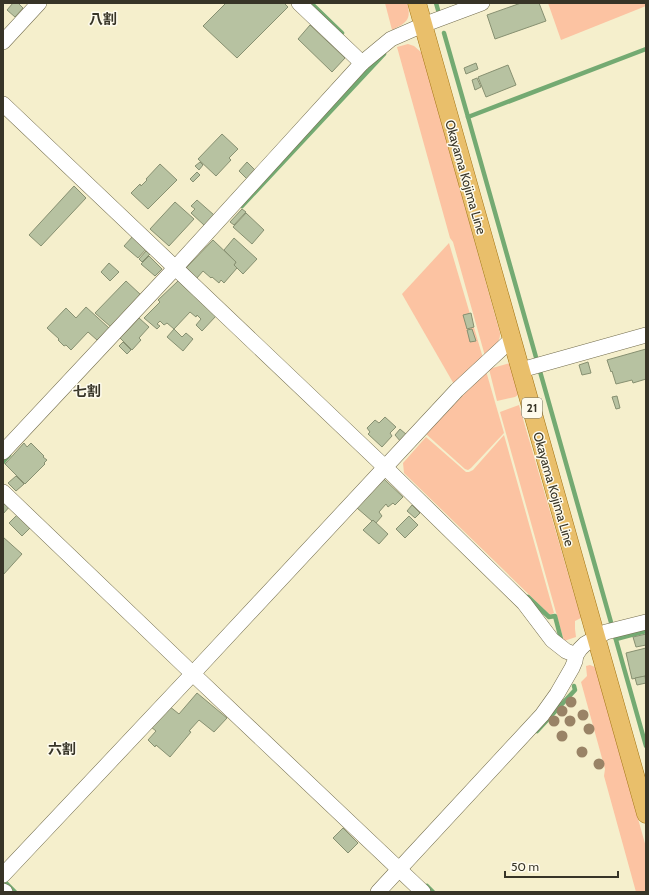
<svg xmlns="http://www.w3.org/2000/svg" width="649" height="895" font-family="Cabin,'Noto Sans JP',sans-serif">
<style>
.green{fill:#fcc3a2}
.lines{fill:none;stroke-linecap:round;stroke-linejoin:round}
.stream{stroke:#74aa72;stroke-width:4.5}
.building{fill:#b7c2a1;stroke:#879071}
.minor-casing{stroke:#736d4e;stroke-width:16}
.major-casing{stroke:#a27313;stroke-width:19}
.minor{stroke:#fff;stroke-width:15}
.major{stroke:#e9bf6b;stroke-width:18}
.tree{fill:#998366}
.labels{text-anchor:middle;stroke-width:3;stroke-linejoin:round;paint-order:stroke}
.shield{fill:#fefbed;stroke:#737062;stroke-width:1}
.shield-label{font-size:12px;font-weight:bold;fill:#373427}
.street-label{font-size:13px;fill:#373427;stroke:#fefbed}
.neighbourhood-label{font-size:14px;font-weight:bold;fill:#373427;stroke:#fefbed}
</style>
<rect width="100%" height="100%" fill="#f5efcc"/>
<g class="green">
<path d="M385 3H407C412 20 406 23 392 30Z"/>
<path d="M548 3H646V6L561 40Z"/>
<path d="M408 44 414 46 422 53 500 333C501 343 491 349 485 356L453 242 450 238 397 47Z"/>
<path d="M449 243 483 358 455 386 402 294Z"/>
<path d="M510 363 518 395 515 397 497 401 489 369Z"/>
<path d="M486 371 504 433 471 468 468 470 465 469 426 434Z"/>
<path d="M519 405 581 618 575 621V629L576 637 564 641 500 412Z"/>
<path d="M504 435 554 613 550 615 404 473 403 463 426 437 466 472H469L473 470Z"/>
<path d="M590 665 595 667 646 847V892H636L604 776 605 769 581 682 587 676 586 666Z"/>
</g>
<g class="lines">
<g class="stream">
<path d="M311 3 342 33"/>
<path d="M436 3 438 10"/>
<path d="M444 33 468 117 646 746"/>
<path d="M468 117 646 49"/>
<path d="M242 206 384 54"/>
<path d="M3 462 9 455"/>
<path d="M528 597 549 617 555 616 561 639"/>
<path d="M616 639 646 631"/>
<path d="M537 731 575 690 574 686"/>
<path d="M3 880 15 892"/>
<path d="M427 886 433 892"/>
</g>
</g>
<g class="building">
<path d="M13 3H18L23 8 15 17 7 10Z"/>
<path d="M226 3H284L288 7 237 58 203 26Z"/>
<path d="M521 3H539L546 21 495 39 487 15Z"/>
<path d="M310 25 345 58 332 72 298 39Z"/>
<path d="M476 63 478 69 466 74 464 68Z"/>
<path d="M508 65 516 85 486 97 478 77Z"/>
<path d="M477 78 481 87 475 90 472 80Z"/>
<path d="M222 134 238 149 229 158 231 160 216 176 198 159Z"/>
<path d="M200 162 203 165 199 170 195 166Z"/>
<path d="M247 162 255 170 247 179 239 171Z"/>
<path d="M160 164 177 180 148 209 131 193 140 184 141 186 147 180 146 179Z"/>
<path d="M197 172 200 175 193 182 190 179Z"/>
<path d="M74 186 86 198 41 246 29 235Z"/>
<path d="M197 200 214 215 205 226 191 213 195 209 191 206Z"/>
<path d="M175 202 194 219 169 246 150 229Z"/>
<path d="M242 209 246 212 234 225 230 222Z"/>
<path d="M246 213 264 230 252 244 233 227Z"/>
<path d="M133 236 147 248 138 258 124 246Z"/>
<path d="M234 238 257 259 243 274 234 265 236 262 224 250Z"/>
<path d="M213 240 236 262 234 265 237 268 224 283 221 280 219 283 212 277 211 278 203 271 197 278 186 268Z"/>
<path d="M146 251 150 254 142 262 139 259Z"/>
<path d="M149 256 162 269 155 276 141 264Z"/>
<path d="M109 263 119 272 110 281 101 272Z"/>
<path d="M126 281 141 295 111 327 95 313Z"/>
<path d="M178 281 216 316 202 331 196 325 201 319 197 315 196 317 190 312 174 329 167 323 164 325 160 321 157 324 160 326 157 329 144 318 160 302 158 300Z"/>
<path d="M86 307 109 328 97 340 88 332 71 350 66 345 64 346 58 340 59 339 47 328 66 308 76 318Z"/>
<path d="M471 313 474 327 467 329 463 315Z"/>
<path d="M139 318 149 327 139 338 141 340 132 350 120 338Z"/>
<path d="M174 329 182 337 186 333 193 339 183 351 167 337Z"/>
<path d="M472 329 476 341 470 342 467 330Z"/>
<path d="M123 342 131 350 127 354 119 346Z"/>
<path d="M646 349V379L633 383 632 380 616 384 612 371 611 372 607 360Z"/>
<path d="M588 362 591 373 582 375 579 365Z"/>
<path d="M617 396 620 408 616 409 612 397Z"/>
<path d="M385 417 396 427 390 433 392 436 382 447 368 434 370 432 367 428 375 420 379 423Z"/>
<path d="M400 429 407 435 401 442 395 435Z"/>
<path d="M24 443 27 447 31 443 44 456 43 457 47 460 44 463 45 464 25 484 5 464Z"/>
<path d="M16 476 24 484 16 491 8 483Z"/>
<path d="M384 479 403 497 395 505 393 503 388 507 386 504 379 512 382 516 376 523 373 520 372 521 357 508Z"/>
<path d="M3 498 11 505 3 514Z"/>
<path d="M412 505 420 513 415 518 407 511Z"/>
<path d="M19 513 32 526 22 536 9 523Z"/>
<path d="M409 516 418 525 405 538 396 529Z"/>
<path d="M373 520 388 534 379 544 363 530Z"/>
<path d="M3 537 22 554 3 575Z"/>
<path d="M646 634V645L636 647 633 637Z"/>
<path d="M646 648V676L632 679 626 653Z"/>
<path d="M645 676 646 683 637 685 635 678Z"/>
<path d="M197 693 227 718 214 732 199 720 189 731 191 732 170 757 156 745 155 747 148 740 156 731 151 727 169 706 179 714Z"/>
<path d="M343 828 358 843 348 853 333 838Z"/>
</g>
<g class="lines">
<defs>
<g id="minor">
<path d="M299 3 362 63"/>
<path d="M3 42 39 3"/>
<path d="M3 104 390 472 524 603 552 640 566 651 576 655"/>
<path d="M521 370 646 335"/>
<path d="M3 452 177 266 362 63 391 39 423 25 482 3"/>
<path d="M3 492 193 674 423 892"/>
<path d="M3 875 199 667 457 390 512 339"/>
<path d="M3 891 5 892"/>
<path d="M378 892 542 715 557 694 572 668 575 661 576 655 580 649 585 644 606 632 646 622"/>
</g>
<path id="major" d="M417 3 646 814"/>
</defs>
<use href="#minor" class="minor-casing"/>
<use href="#major" class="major-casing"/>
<use href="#minor" class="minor"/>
<use href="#major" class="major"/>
</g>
<g class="tree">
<circle cx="571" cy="702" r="5.5"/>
<circle cx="562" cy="711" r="5.5"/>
<circle cx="583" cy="715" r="5.5"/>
<circle cx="554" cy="721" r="5.5"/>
<circle cx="570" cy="721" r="5.5"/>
<circle cx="589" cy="729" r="5.5"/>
<circle cx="562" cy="736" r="5.5"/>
<circle cx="582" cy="752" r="5.5"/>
<circle cx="599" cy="764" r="5.5"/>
</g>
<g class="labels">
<rect class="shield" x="522" y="398" width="20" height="20" rx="3"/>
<g class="shield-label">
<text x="532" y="412">21</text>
</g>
<g class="street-label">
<text transform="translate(466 177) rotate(74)" y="5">Okayama Kojima Line</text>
<text transform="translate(554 489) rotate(74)" y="5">Okayama Kojima Line</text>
</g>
<g class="neighbourhood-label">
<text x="103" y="24">八割</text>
<text x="87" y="396">七割</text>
<text x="62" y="754">六割</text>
</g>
</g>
<rect width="649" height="895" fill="none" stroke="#373427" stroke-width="8"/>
<path d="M505 871v6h113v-6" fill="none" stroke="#373427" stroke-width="2"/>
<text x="511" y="871" font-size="12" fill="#373427" stroke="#fefbed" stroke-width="3" paint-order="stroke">50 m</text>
</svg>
